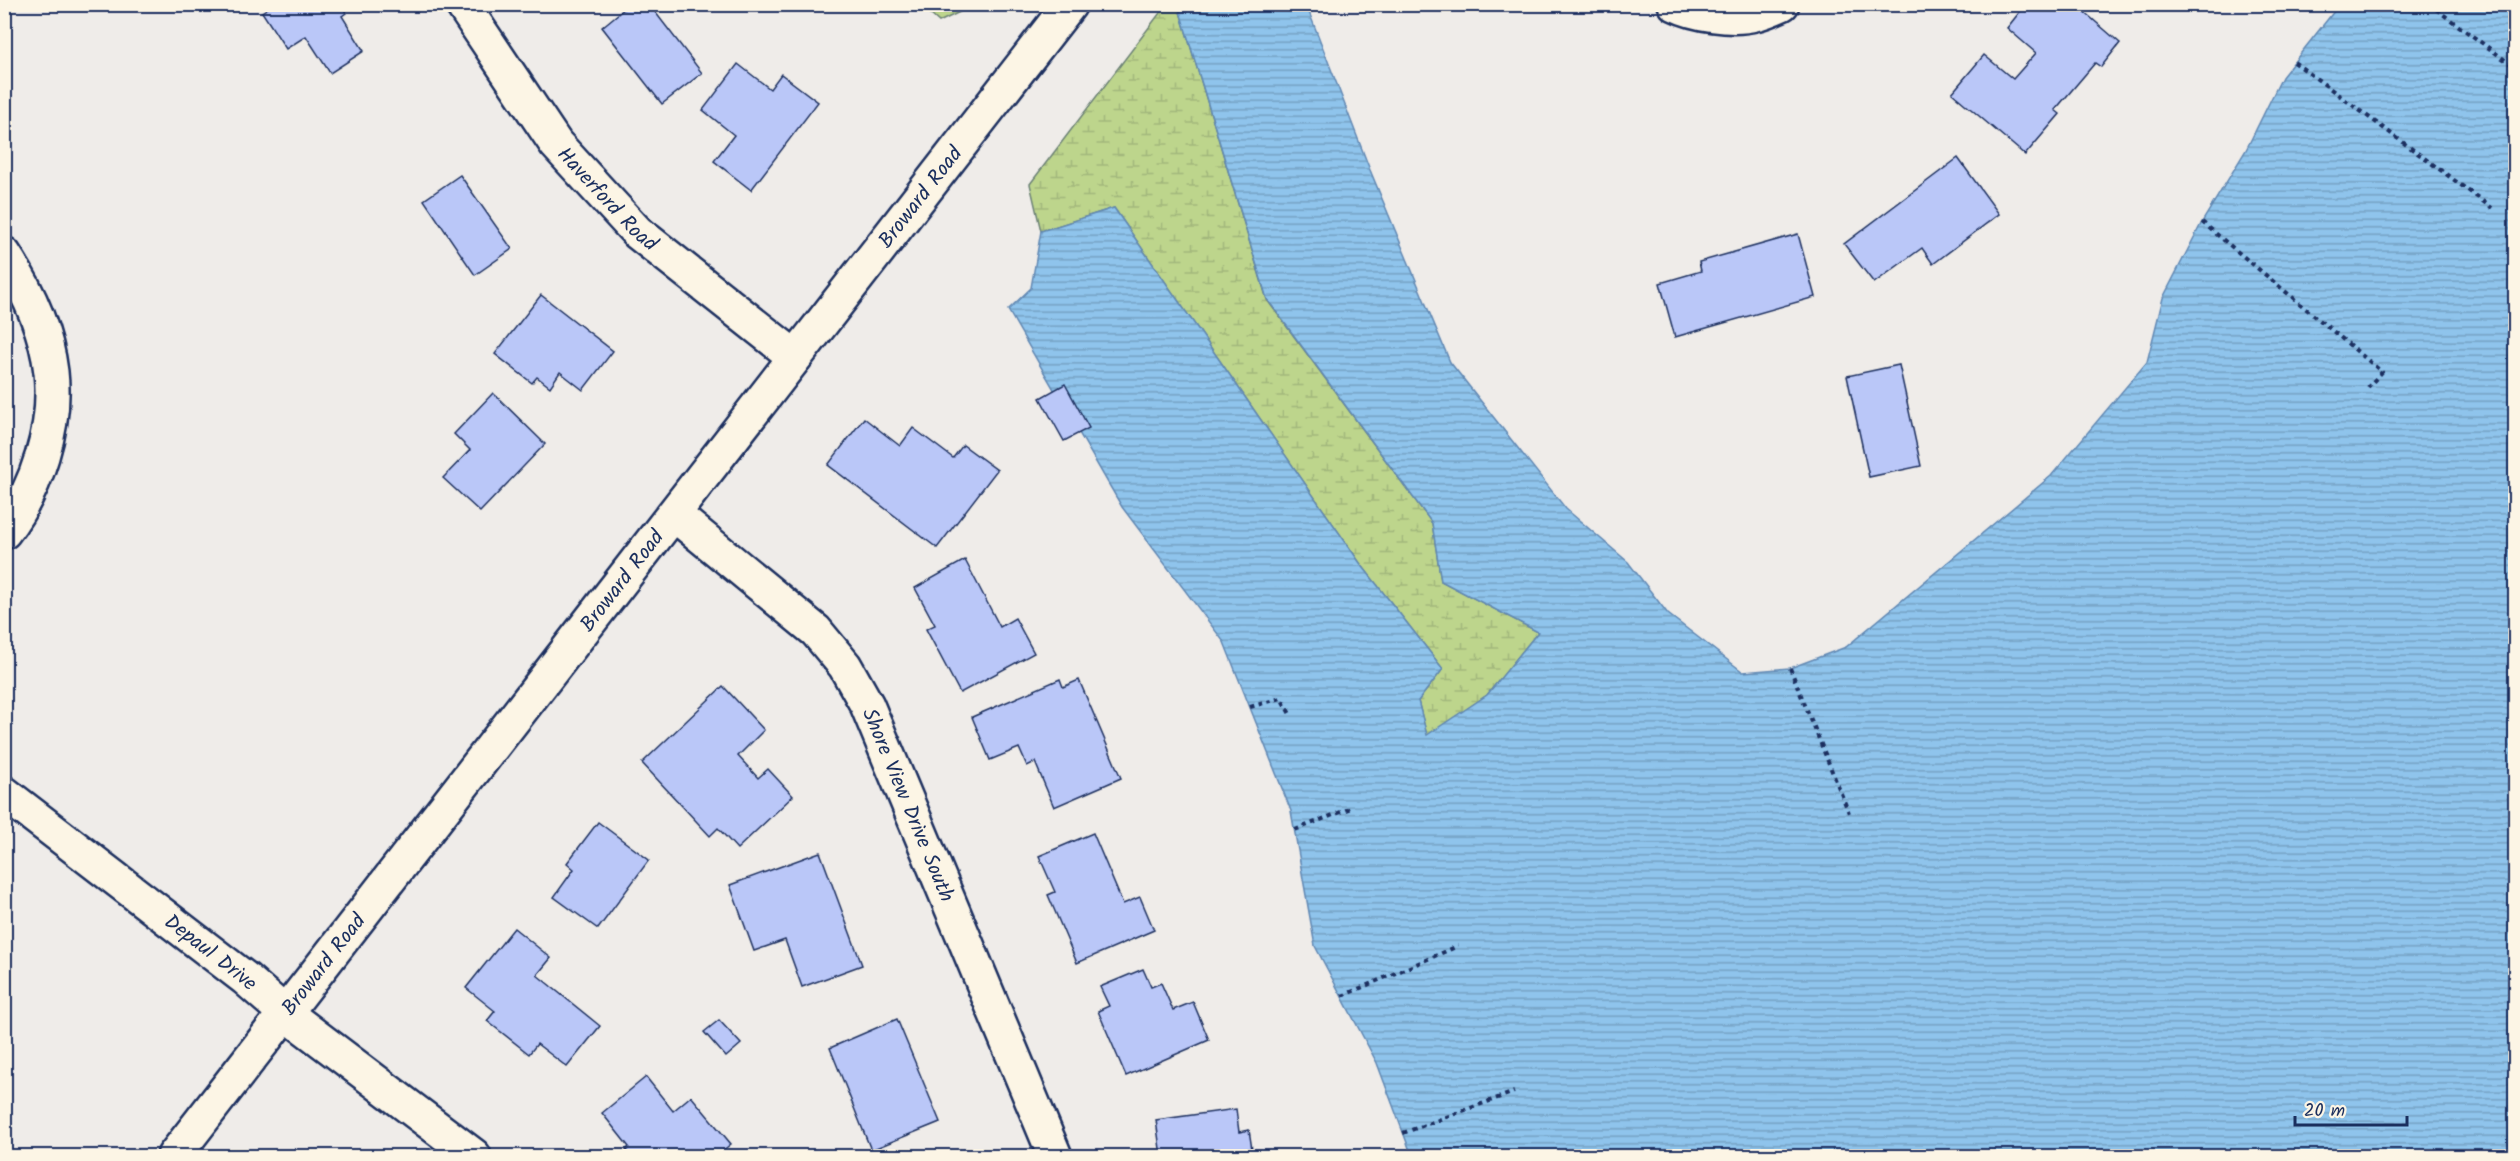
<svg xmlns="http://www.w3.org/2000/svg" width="2520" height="1161" font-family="Kalam,sans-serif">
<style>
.forest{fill:url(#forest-firs);stroke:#6c8275;stroke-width:1.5}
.wetland{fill:url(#wetland-marsh);stroke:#6c8275;stroke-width:1.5}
.water{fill:url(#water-rules);stroke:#6188b3;stroke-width:1.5}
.building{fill:#bac7f8;stroke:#1b2f5e;stroke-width:1.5}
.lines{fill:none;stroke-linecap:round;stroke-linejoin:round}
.street-casing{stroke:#1b2f5e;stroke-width:38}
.secondary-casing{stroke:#1b2f5e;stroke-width:38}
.path{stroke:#1b2f5e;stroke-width:4;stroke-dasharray:4.5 4.5;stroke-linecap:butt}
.street{stroke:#fcf5e5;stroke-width:33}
.secondary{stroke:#fcf5e5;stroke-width:33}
.labels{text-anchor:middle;stroke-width:4.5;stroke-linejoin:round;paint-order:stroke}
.street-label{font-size:21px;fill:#1b2f5e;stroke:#fcf5e5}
</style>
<defs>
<pattern id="forest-firs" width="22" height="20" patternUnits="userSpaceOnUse" patternTransform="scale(1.5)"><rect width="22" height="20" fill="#bdd58c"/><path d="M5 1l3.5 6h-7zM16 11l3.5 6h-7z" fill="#a2b77b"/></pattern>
<pattern id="wetland-marsh" width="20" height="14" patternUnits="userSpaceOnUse" patternTransform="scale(1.5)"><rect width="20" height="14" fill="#bdd58c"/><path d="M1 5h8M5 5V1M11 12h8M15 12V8" fill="none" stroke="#a2b77b"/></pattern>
<pattern id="water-rules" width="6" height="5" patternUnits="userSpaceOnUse" patternTransform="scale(1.5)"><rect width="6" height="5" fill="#8fc4ec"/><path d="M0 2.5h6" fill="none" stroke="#74a0c2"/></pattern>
</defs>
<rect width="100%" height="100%" fill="#efece9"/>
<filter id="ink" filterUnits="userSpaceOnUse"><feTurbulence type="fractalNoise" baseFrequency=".0167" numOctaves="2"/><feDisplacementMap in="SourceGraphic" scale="12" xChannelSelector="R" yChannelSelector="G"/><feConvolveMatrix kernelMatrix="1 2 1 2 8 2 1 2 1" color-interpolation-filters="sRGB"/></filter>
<g filter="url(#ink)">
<path class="forest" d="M920 5H974L939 22Z"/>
<path class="wetland" d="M1166 5H1178L1267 300 1432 523 1441 581 1538 632 1487 695 1427 736 1418 701 1443 669 1360 563 1114 208 1041 231 1030 184Z"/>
<path class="water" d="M1178 5H1304L1309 12 1370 170 1450 362 1566 509 1628 562 1668 614 1743 672 1790 668 1846 647 2051 476 2147 362 2163 298 2202 222 2246 150 2282 77 2339 5H2515V1156H1412L1377 1063 1315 946 1291 811 1224 642 1122 507 1008 310 1031 288 1041 231 1114 208 1360 563 1443 669 1418 701 1427 735 1487 695 1538 632 1441 581 1432 523 1267 299Z"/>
<g class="building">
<path d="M274 4H341L346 13 342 16 364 51 330 73 306 36 286 49 262 12Z"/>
<path d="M630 4H649L702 73 662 104 602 27Z"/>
<path d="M2026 4H2075L2120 43 2101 67 2095 63 2055 110 2060 114 2025 155 1952 93 1984 55 2013 79 2036 53 2007 28Z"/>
<path d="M738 64 770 89 781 74 818 102 751 190 714 161 734 135 703 110Z"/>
<path d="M1958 158 1999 214 1933 264 1922 248 1874 283 1844 244Z"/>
<path d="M460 175 512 249 475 275 424 200Z"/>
<path d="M1798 234 1815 297 1675 337 1660 283 1701 271 1699 262Z"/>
<path d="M541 295 613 351 583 390 560 372 550 387 537 377 532 383 495 354Z"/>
<path d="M1899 365 1921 466 1869 477 1847 376Z"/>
<path d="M1065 384 1089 428 1064 441 1040 398Z"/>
<path d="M493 393 545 444 480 512 443 478 470 450 454 434Z"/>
<path d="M864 418 900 446 913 428 953 458 963 445 997 470 937 548 828 465Z"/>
<path d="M965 560 1000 627 1015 618 1034 653 960 693 926 629 935 625 915 588Z"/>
<path d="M1060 679 1063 687 1079 680 1121 778 1054 807 1035 762 1027 766 1019 748 990 760 972 717Z"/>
<path d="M723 686 764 730 738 756 758 778 768 769 793 796 737 849 718 828 710 836 642 763Z"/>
<path d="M598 822 649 860 598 929 554 897 574 869 567 863Z"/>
<path d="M1093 833 1123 904 1140 897 1154 930 1077 963 1048 895 1055 892 1039 856Z"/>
<path d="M820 852 862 965 802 987 785 940 754 951 730 885Z"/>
<path d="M514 928 551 958 537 975 600 1026 567 1067 537 1044 529 1054 487 1021 495 1011 466 988Z"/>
<path d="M1143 969 1151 987 1161 983 1173 1010 1193 1002 1209 1040 1126 1076 1098 1011 1109 1006 1100 987Z"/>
<path d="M897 1019 940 1122 871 1150 830 1048Z"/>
<path d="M719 1020 741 1044 726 1057 704 1032Z"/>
<path d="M646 1077 673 1111 691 1096 731 1144 716 1156H631L626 1150 629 1147 602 1113Z"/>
<path d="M1236 1109 1239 1132 1249 1130 1253 1156H1161L1156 1120Z"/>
</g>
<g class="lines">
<defs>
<g id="street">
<path id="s1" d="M462 4 556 144 637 232 795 357"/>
<path d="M1675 4C1695 14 1733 20 1755 14 1764 12 1773 8 1782 4"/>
<path d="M4 254C27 289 46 329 51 372 57 426 37 489 4 532"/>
<path id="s2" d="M675 515 816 631 845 666 867 705 1055 1156"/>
<path id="s3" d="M4 793 246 979 285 1013 474 1156"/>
</g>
<g id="secondary">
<path id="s4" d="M174 1156 1070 4"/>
</g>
</defs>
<use href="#street" class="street-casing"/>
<use href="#secondary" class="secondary-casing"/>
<g class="path">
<path d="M2429 4 2516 68"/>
<path d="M2294 62 2492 208"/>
<path d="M2202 222 2382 372 2368 387"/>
<path d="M1790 668 1849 813"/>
<path d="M1250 707 1281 698 1290 714"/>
<path d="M1295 830 1351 808"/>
<path d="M1342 996 1458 946"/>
<path d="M1403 1133 1514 1092"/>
</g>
<use href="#street" class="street"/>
<use href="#secondary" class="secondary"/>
</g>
</g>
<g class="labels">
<g class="street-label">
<text dy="7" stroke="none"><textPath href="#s4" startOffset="1215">Broward Road</textPath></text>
<text dy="7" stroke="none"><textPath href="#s1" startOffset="244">Haverford Road</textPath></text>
<text dy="7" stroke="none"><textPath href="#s4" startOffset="729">Broward Road</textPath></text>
<text dy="7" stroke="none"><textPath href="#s2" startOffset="381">Shore View Drive South</textPath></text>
<text dy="7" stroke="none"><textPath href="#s3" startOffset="261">Depaul Drive</textPath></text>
<text dy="7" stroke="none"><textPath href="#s4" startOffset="243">Broward Road</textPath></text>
</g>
</g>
<rect width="2520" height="1161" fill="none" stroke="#fcf5e5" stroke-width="24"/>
<rect x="12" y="12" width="2496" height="1137" fill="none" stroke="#1b2f5e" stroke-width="2" filter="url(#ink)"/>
<path d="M2295 1116v9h112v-9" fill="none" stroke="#1b2f5e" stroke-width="3"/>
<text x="2304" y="1116" font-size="18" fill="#1b2f5e" stroke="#fcf5e5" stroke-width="4.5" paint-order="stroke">20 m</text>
</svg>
